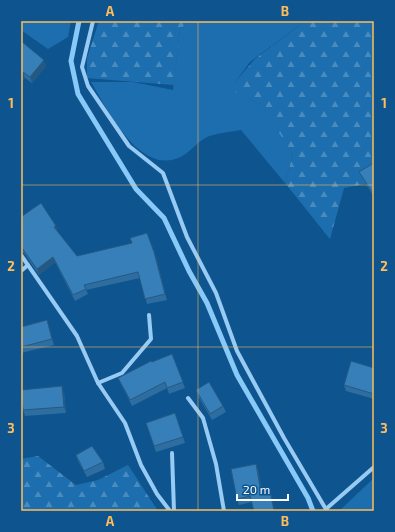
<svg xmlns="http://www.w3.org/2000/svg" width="395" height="532" font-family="'Exo 2',sans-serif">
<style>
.green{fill:#1d6eae}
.forest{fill:url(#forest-firs)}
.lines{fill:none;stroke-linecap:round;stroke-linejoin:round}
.stream{stroke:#89c9f8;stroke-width:5}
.street{stroke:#98cbf4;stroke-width:4}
.wall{fill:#2e6d9f}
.shaded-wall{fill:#265982}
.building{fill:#367fb9;stroke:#265982}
.grid{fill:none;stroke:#ffbd5a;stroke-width:1;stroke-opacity:0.55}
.neatline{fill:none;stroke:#ffbd5a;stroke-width:1.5}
.grid-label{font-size:13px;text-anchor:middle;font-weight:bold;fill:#ffbd5a}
</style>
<defs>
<pattern id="forest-firs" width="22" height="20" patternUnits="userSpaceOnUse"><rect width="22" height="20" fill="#1d6eae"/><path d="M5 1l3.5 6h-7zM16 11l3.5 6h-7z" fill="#4a8bbe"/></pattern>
</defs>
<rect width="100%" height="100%" fill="#0e5590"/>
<g class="green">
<path d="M21 21H71L68 37 48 49 21 30Z"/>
<path d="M190 21H305L250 62 230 89 260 104 277 126 293 154 285 183 241 130C230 132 215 133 205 138 195 144 189 154 178 158 139 174 107 109 91 82H133L173 90 180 29Z"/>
<path d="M374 478V511H339Z"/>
</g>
<g class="forest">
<path d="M99 21H190L180 29 174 85 87 78V58Z"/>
<path d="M305 21H374V182L344 188 330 239 285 183 293 154 260 104 229 89 255 59Z"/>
<path d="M38 456 76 485 98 480 128 465 158 511H21V459Z"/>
</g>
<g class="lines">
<path class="stream" d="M79 21 71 61 78 94 136 189 164 218 189 271 207 303 237 375 308 498 313 511"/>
<g class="street">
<path d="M93 21 82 67 88 86 129 146 163 173 187 237 216 293 237 351 284 438 327 511"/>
<path d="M21 255 77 336 98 383 125 423 141 465 157 494 170 511"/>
<path d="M21 271 28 265"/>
<path d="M98 383 122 373 151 339 149 315"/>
<path d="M188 398 203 418 216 464 224 511"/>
<path d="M172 453 174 511"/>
<path d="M326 509 374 467"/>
</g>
</g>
<g class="wall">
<path d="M21 41 46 66 32 83 25 78 21 83Z"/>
<path d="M374 163V197L362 178 359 172Z"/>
<path d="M21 217 58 231 57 232 77 256 156 257 167 300 147 304 140 278 86 290 88 294 75 301 55 262 39 275 24 253 21 252Z"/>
<path d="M47 320 54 345 21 353V327Z"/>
<path d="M172 354 185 388 169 394 167 388 132 406 118 378 152 362Z"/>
<path d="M374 368V399L346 391 344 385Z"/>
<path d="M196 390 223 406 226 412 212 420 198 396Z"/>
<path d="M64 392 66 413 25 416 23 410Z"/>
<path d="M175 413 185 443 156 452 146 423Z"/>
<path d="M76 455 103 462 105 469 87 477 78 461Z"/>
<path d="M256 464 258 470 262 492 272 496 252 502 239 505 237 499Z"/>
</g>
<g class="shaded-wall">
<path d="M44 60 46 66 32 83 30 77Z"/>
<path d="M23 72 25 78 21 83V74Z"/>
<path d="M56 226 58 231 56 233 54 227Z"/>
<path d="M154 252 156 257 167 300 165 294Z"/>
<path d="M53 257 55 262 39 275 37 269Z"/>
<path d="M47 320 49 326 54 345 52 339Z"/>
<path d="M62 386 64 392 66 413 64 407Z"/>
<path d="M256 464 258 470 264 498 261 492Z"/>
<path d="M270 490 272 496 275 511H274Z"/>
</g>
<g class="building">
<path d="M21 41 44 60 30 77 23 72 21 74Z"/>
<path d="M374 163V192L373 193 359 172Z"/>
<path d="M41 203 56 226 54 227 77 256 132 243 130 238 147 233 154 252 165 294 145 299 138 272 84 285 86 289 73 295 53 257 37 269 22 248 21 247V217Z"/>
<path d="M47 320 52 339 21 347V327Z"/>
<path d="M172 354 183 382 167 388 165 382 130 400 118 378 151 361 152 362Z"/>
<path d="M351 361 374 368V394L344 385Z"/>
<path d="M209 382 223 406 210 414 196 390Z"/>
<path d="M62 386 64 407 23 410 21 390Z"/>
<path d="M175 413 183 437 154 446 146 423Z"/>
<path d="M92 446 103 462 84 471 76 455Z"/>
<path d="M256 464 261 492 270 490 274 511H254L250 496 237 499 231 469Z"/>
</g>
<path class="grid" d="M198 21V511M21 185H374M21 347H374"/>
<rect width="395" height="532" fill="none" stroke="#0e5590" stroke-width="44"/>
<path d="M237 494v6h51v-6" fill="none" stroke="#ffffff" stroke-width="2"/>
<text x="243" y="494" font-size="12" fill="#ffffff" stroke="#0e5590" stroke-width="3" paint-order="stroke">20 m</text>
<rect x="22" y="22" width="351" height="488" class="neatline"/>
<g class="grid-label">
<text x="110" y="16">A</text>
<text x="285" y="16">B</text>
<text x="11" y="108">1</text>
<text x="384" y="108">1</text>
<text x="11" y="271">2</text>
<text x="384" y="271">2</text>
<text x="11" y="433">3</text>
<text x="384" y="433">3</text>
<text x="110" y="526">A</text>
<text x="285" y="526">B</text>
</g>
</svg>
